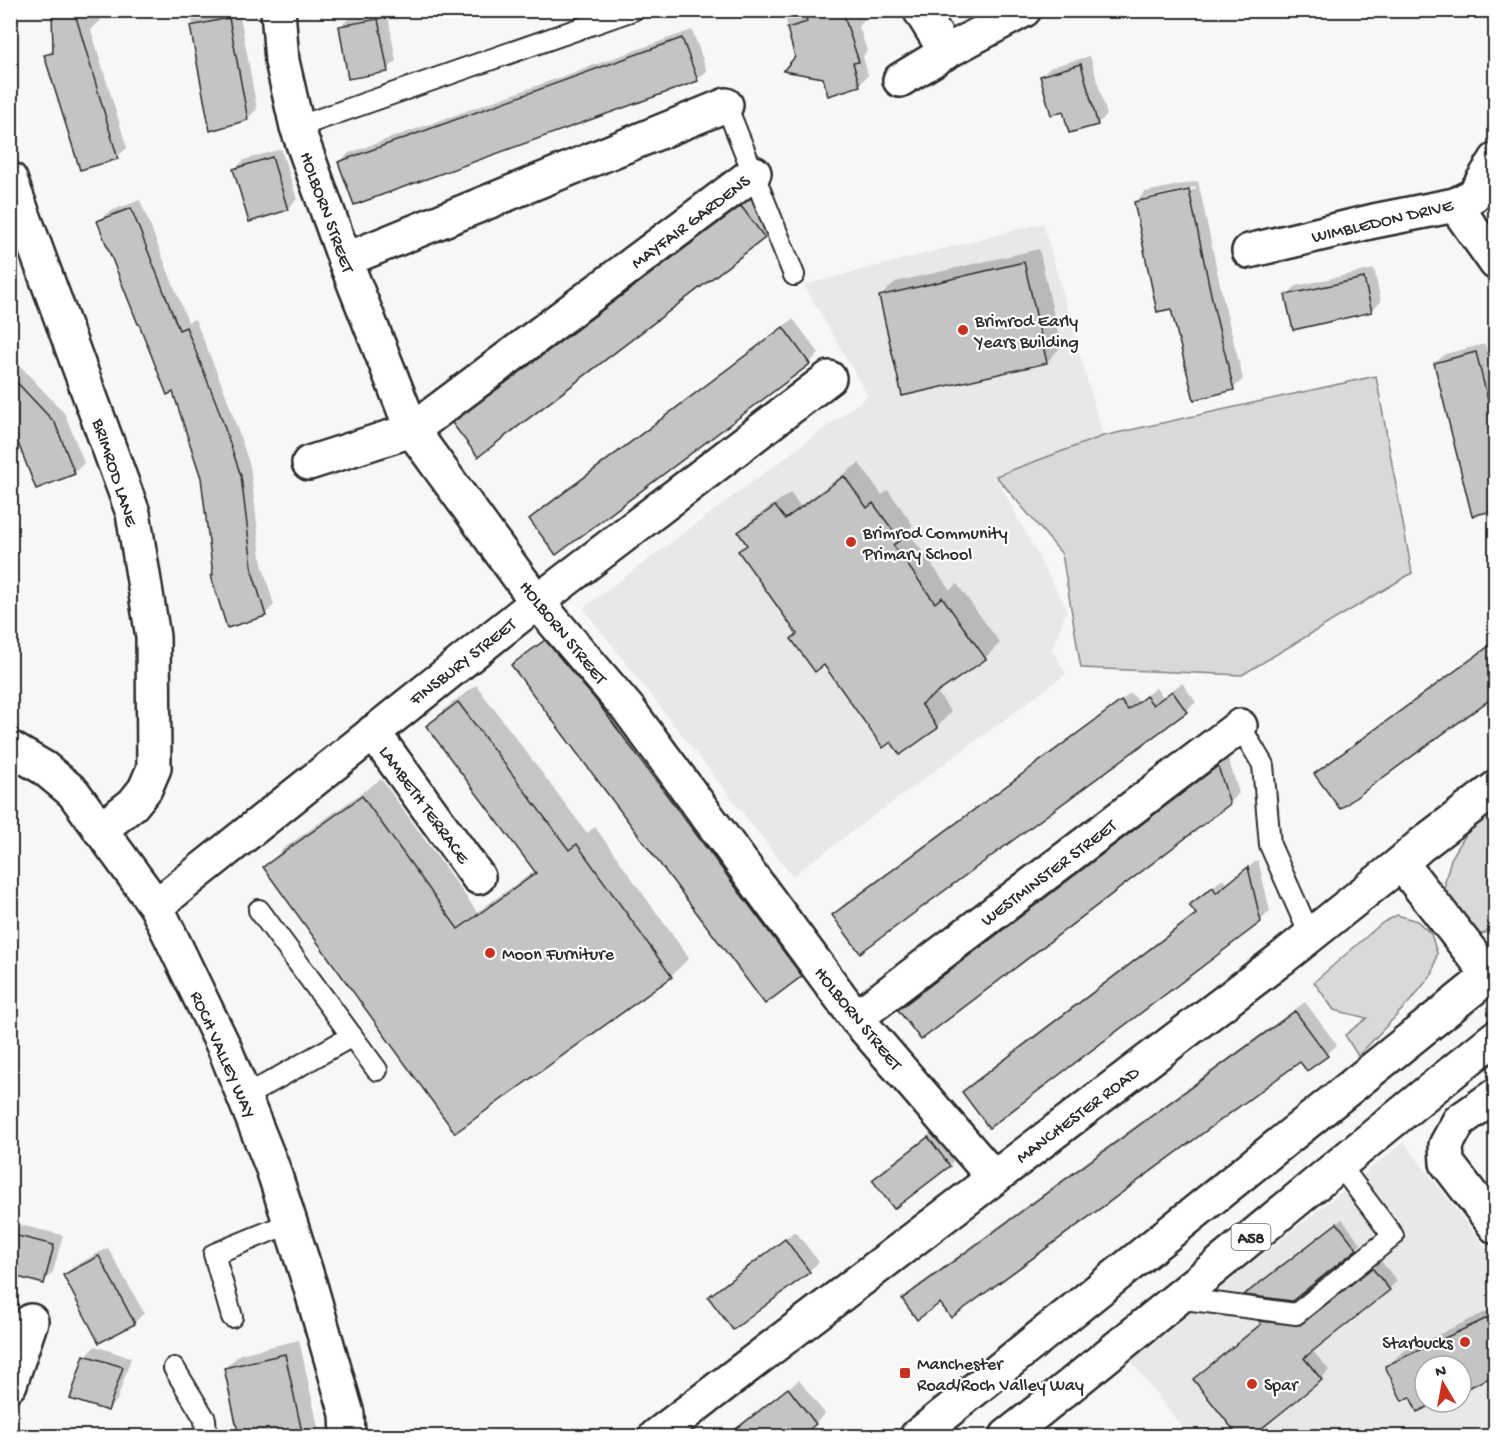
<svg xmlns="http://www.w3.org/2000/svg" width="1506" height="1447" font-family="'Gochi Hand',sans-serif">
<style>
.built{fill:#e8e8e8;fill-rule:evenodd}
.green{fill:#d9d9d9;stroke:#828282;stroke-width:1.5}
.shadow{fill:#0003;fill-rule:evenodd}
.building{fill:#c4c4c4;stroke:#2b2b2b;stroke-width:1.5}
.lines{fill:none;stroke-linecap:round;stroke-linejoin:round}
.lane-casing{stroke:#2b2b2b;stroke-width:24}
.street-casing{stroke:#2b2b2b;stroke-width:38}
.secondary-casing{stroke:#2b2b2b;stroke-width:38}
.highway-casing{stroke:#2b2b2b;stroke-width:38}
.lane{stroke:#fff;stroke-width:20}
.street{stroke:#fff;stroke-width:33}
.secondary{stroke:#fff;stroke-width:33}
.highway{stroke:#fff;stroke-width:33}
.poi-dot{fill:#c8321e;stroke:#fff;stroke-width:2}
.labels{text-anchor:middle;stroke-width:4.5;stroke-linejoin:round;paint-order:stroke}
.shield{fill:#fff;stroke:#6b6b6b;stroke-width:1.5}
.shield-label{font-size:16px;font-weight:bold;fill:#2b2b2b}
.street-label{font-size:18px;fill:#2b2b2b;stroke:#fff}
.poi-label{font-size:18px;fill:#2b2b2b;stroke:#fff;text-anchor:start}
</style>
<rect width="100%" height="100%" fill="#f7f7f7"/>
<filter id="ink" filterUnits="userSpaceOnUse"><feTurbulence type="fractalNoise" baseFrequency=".0167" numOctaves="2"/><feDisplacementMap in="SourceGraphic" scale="12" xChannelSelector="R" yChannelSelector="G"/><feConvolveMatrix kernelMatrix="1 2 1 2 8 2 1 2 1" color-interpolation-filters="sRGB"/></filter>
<g filter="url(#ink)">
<g class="built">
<path d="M1043 223 1103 436 996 477 1067 610 1052 649 1066 674 792 876 583 608 868 396 804 285Z"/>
<path d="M1404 1142 1495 1260V1425L1471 1436H1189L1130 1360ZM1425 1366H1461V1402H1425Z"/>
</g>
<g class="green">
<path d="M1376 376 1412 573 1242 675 1081 668 1062 554 996 476 1103 436Z"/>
<path d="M1491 808H1495V924L1485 933 1474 936 1445 898V881L1451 859 1466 834Z"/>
<path d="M1397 915 1417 921 1431 934 1437 953 1433 973 1413 998 1358 1056 1345 1035 1367 1018 1334 1010 1314 982 1382 923Z"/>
</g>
<g class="shadow">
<path d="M53 10H101V20L91 30 127 148 117 157 46 56 54 48Z"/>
<path d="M192 10H239L257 109 248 118 193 36Z"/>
<path d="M387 10 396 61 387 70 340 27 350 17Z"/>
<path d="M783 10H867L869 16 859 26 867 51 863 56 868 75 859 85 824 77 797 57Z"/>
<path d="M692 30 707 71 697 80 340 162 349 153Z"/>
<path d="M1090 56 1107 115 1097 124 1064 109 1041 76 1051 67Z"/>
<path d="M281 149 297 199 287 209 234 170 244 160Z"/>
<path d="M1198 181 1224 303 1243 379 1234 388 1172 307 1136 202 1145 192ZM1196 187V189L1145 201V198Z"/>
<path d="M751 198 773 227 764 236 478 455 454 424 463 414Z"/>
<path d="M140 200 188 322 195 319 226 395 250 466 262 564 274 605 265 614 215 574 203 478 174 391 99 221 108 212Z"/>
<path d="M1039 249 1061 347 1047 362 881 296 895 282Z"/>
<path d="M1374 269 1381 302 1371 311 1287 295 1296 286Z"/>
<path d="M793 319 819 353 809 363 557 553 531 519 540 509Z"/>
<path d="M1485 344 1496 386V508L1435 363 1445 354Z"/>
<path d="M10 355 65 414 84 463 74 473 17 436 10 428Z"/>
<path d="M859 463 882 495 888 490 913 525 907 530 950 590 957 584 1000 643 985 658 937 692 951 712 937 727 824 663 799 634 740 551 748 543 740 533 754 518 790 493 800 506Z"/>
<path d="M555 632 811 966 801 975 513 665 523 656Z"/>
<path d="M1496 640V693L1316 774 1326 765Z"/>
<path d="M1182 683 1196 702 1186 711 834 915 843 905 1131 693 1138 701 1156 688 1163 697Z"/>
<path d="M476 685 587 833 595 827 689 958 671 976 455 1131 265 867 283 849 381 779 477 912 536 870 428 726 446 708Z"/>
<path d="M1228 758 1239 793 1229 803 900 1010 909 1000Z"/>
<path d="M1258 860 1270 911 1260 921 963 1092 973 1082 1197 912 1191 905 1200 896 1223 879 1227 884Z"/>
<path d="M1305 1002 1337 1045 1327 1054 1307 1069 1300 1060 940 1301 904 1299 913 1289Z"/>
<path d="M938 1128 959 1156 949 1165 894 1207 874 1180 883 1170Z"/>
<path d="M1342 1219 1361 1244 1292 1300 1250 1291Z"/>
<path d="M20 1225 63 1235 53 1272 43 1282 10 1235Z"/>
<path d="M795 1231 819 1262 809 1271 710 1298 720 1288Z"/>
<path d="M108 1248 144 1313 134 1323 65 1275 74 1266Z"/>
<path d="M1381 1261 1397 1281 1389 1289 1312 1350 1329 1370 1321 1379 1203 1371 1262 1323 1261 1321 1269 1313 1309 1318Z"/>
<path d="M1496 1307V1367L1461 1383V1366H1425V1402H1434L1418 1410 1410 1396 1387 1367 1402 1352Z"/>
<path d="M299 1340 320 1436H240L225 1368 240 1354Z"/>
<path d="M95 1346 131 1358 117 1400 108 1410 86 1356Z"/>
<path d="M799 1380 825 1414 815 1423 798 1436H725Z"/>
</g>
<g class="building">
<path d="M52 10H74L118 159 80 170 44 55 53 53Z"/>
<path d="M804 10H842L859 62 853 63 860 86 828 96 823 78 783 71 795 57 787 28 807 22Z"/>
<path d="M229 18 248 120 210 131 190 26Z"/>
<path d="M378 19 388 72 348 79 339 26Z"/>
<path d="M682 38 698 81 354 205 338 162Z"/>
<path d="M1081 64 1098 125 1069 133 1063 111 1051 115 1040 76Z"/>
<path d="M272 157 288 210 249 222 233 169Z"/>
<path d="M1189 190 1215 313 1234 390 1194 400 1171 309 1157 312 1134 202Z"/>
<path d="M741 206 765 238 478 457 452 423Z"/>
<path d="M131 208 179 330 186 327 217 405 241 476 253 574 266 616 227 628 211 576 213 575 201 478 173 392 167 395 139 324H138L97 221Z"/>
<path d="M1024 262 1047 363 902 396 879 296Z"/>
<path d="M1364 278 1372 312 1293 330 1285 295Z"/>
<path d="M783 327 810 364 556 555 529 519Z"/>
<path d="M1476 352 1496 432V510L1472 516 1434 363Z"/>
<path d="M10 375 55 423 75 474 36 489 10 422Z"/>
<path d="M844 476 867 508 873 503 900 540 893 545 935 603 942 597 986 659 921 704 938 728 900 755 891 742 883 748 824 665 815 672 791 639 797 634 738 551 747 545 738 532 775 506 785 519Z"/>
<path d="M545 640 595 699 802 976 765 1004 511 665Z"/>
<path d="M1496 641V695L1340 809 1314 774Z"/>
<path d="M1172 691 1187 712 860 953 832 915 1121 701 1128 710 1146 696 1153 705Z"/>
<path d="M458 702 569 850 577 844 672 977 455 1133 263 867 362 796 458 929 536 873 426 726Z"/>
<path d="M1218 766 1230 804 921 1040 898 1010Z"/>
<path d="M1248 867 1261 922 989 1128 962 1092 1196 914 1189 905 1213 887 1216 893Z"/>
<path d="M1295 1011 1328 1056 1307 1071 1300 1062 951 1318 940 1303 917 1320 902 1299Z"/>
<path d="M928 1137 950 1166 894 1209 872 1180Z"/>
<path d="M1337 1223 1357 1249 1292 1301 1244 1295Z"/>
<path d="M10 1234 54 1245 44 1284 10 1275Z"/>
<path d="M785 1239 810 1272 733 1330 708 1297Z"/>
<path d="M99 1256 135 1324 99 1343 63 1275Z"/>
<path d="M1372 1268 1390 1290 1304 1358 1322 1380 1251 1437H1239L1193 1379 1261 1324 1259 1321 1300 1325Z"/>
<path d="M1496 1314V1375L1461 1391V1366H1425V1402H1438L1417 1412 1410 1397 1402 1401 1385 1366Z"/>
<path d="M285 1354 303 1437H239L224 1368Z"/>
<path d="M84 1355 123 1367 108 1411 70 1399Z"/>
<path d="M788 1388 816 1424 800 1437H726Z"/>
</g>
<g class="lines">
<defs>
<g id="lane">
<path d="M726 105 794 275"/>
<path d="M297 127 633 10"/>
<path d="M1240 726 1263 765 1270 845 1310 935"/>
<path d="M259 910 377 1070"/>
<path d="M244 1097 352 1036"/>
<path d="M1177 1298 1296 1314 1393 1236 1339 1164"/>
<path d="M232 1317 214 1254 290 1223"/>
<path d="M174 1368 205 1419 206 1436"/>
</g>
<g id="street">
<path d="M278 10 282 61 297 127 345 260 412 430 537 602 629 710 856 1018 994 1178"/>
<path d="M920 10 946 52"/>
<path d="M900 80 946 52 1024 10"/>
<path d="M10 179 133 513 153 637 154 768 145 789 133 804 100 830"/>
<path d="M1455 205 1496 263"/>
<path d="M1249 251 1374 221 1455 205 1474 195 1496 160"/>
<path d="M345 260 726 105"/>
<path d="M309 463 412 430 754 173"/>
<path d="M373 732 478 877"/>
<path d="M1401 863 1489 975"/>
<path d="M156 906 537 602 829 378"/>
<path d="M856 1018 1240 726"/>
<path d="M1496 1095 1459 1121 1446 1145 1447 1163 1496 1227"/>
<path d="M10 1384 31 1321"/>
<path d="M656 1436 1281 959 1401 863 1421 845 1496 788"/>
</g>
<path id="secondary" d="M10 748 44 768 73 792 156 906 224 1047 273 1169 310 1285 347 1414 348 1436"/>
<g id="highway">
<path d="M917 1436 1496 970"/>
<path d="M1007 1436C1172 1306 1331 1169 1496 1037"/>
</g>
</defs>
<use href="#lane" class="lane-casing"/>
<use href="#street" class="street-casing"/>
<use href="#secondary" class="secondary-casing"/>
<use href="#highway" class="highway-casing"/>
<use href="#lane" class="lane"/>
<use href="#street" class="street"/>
<use href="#secondary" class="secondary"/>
<use href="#highway" class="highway"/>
</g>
</g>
<g class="poi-dot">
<circle cx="963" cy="330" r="6"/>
<circle cx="851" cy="542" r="6"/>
<circle cx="490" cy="953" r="6"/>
<circle cx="1465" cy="1342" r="6"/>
<rect x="899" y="1367" width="12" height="12" rx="3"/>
<circle cx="1252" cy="1384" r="6"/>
</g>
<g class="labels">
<rect class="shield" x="1231.5" y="1224" width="39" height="26" rx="4.5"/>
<g class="shield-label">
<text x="1251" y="1243">A58</text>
</g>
<g class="street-label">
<text transform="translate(328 212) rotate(70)" y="6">HOLBORN STREET</text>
<text transform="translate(1382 220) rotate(-13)" y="6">WIMBLEDON DRIVE</text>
<text transform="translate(690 221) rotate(-37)" y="6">MAYFAIR GARDENS</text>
<text transform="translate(116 472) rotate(72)" y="6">BRIMROD LANE</text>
<text transform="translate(564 632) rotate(51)" y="6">HOLBORN STREET</text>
<text transform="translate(462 661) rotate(-38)" y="6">FINSBURY STREET</text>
<text transform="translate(425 804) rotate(54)" y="6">LAMBETH TERRACE</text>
<text transform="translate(1048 872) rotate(-37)" y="6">WESTMINSTER STREET</text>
<text transform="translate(859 1018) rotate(51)" y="6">HOLBORN STREET</text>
<text transform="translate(224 1054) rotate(66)" y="6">ROCH VALLEY WAY</text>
<text transform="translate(1077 1114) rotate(-37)" y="6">MANCHESTER ROAD</text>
</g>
<g class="poi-label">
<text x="975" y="326">Brimrod Early<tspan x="975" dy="21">Years Building</tspan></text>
<text x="863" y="538">Brimrod Community<tspan x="863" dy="21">Primary School</tspan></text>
<text x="502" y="959">Moon Furniture</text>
<text x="1453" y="1348" text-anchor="end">Starbucks</text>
<text x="917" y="1369">Manchester<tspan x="917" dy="21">Road/Roch Valley Way</tspan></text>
<text x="1264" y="1390">Spar</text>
</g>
</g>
<rect width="1506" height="1447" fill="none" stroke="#fff" stroke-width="36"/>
<rect x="18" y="18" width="1470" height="1411" fill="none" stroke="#2b2b2b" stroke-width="2" filter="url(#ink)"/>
<g transform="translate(1443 1384) rotate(350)"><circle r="28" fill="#ffffff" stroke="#aaaaaa" stroke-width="1.5"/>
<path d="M0-4.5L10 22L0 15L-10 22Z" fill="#c8321e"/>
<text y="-9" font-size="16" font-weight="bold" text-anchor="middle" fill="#2b2b2b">N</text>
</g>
</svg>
